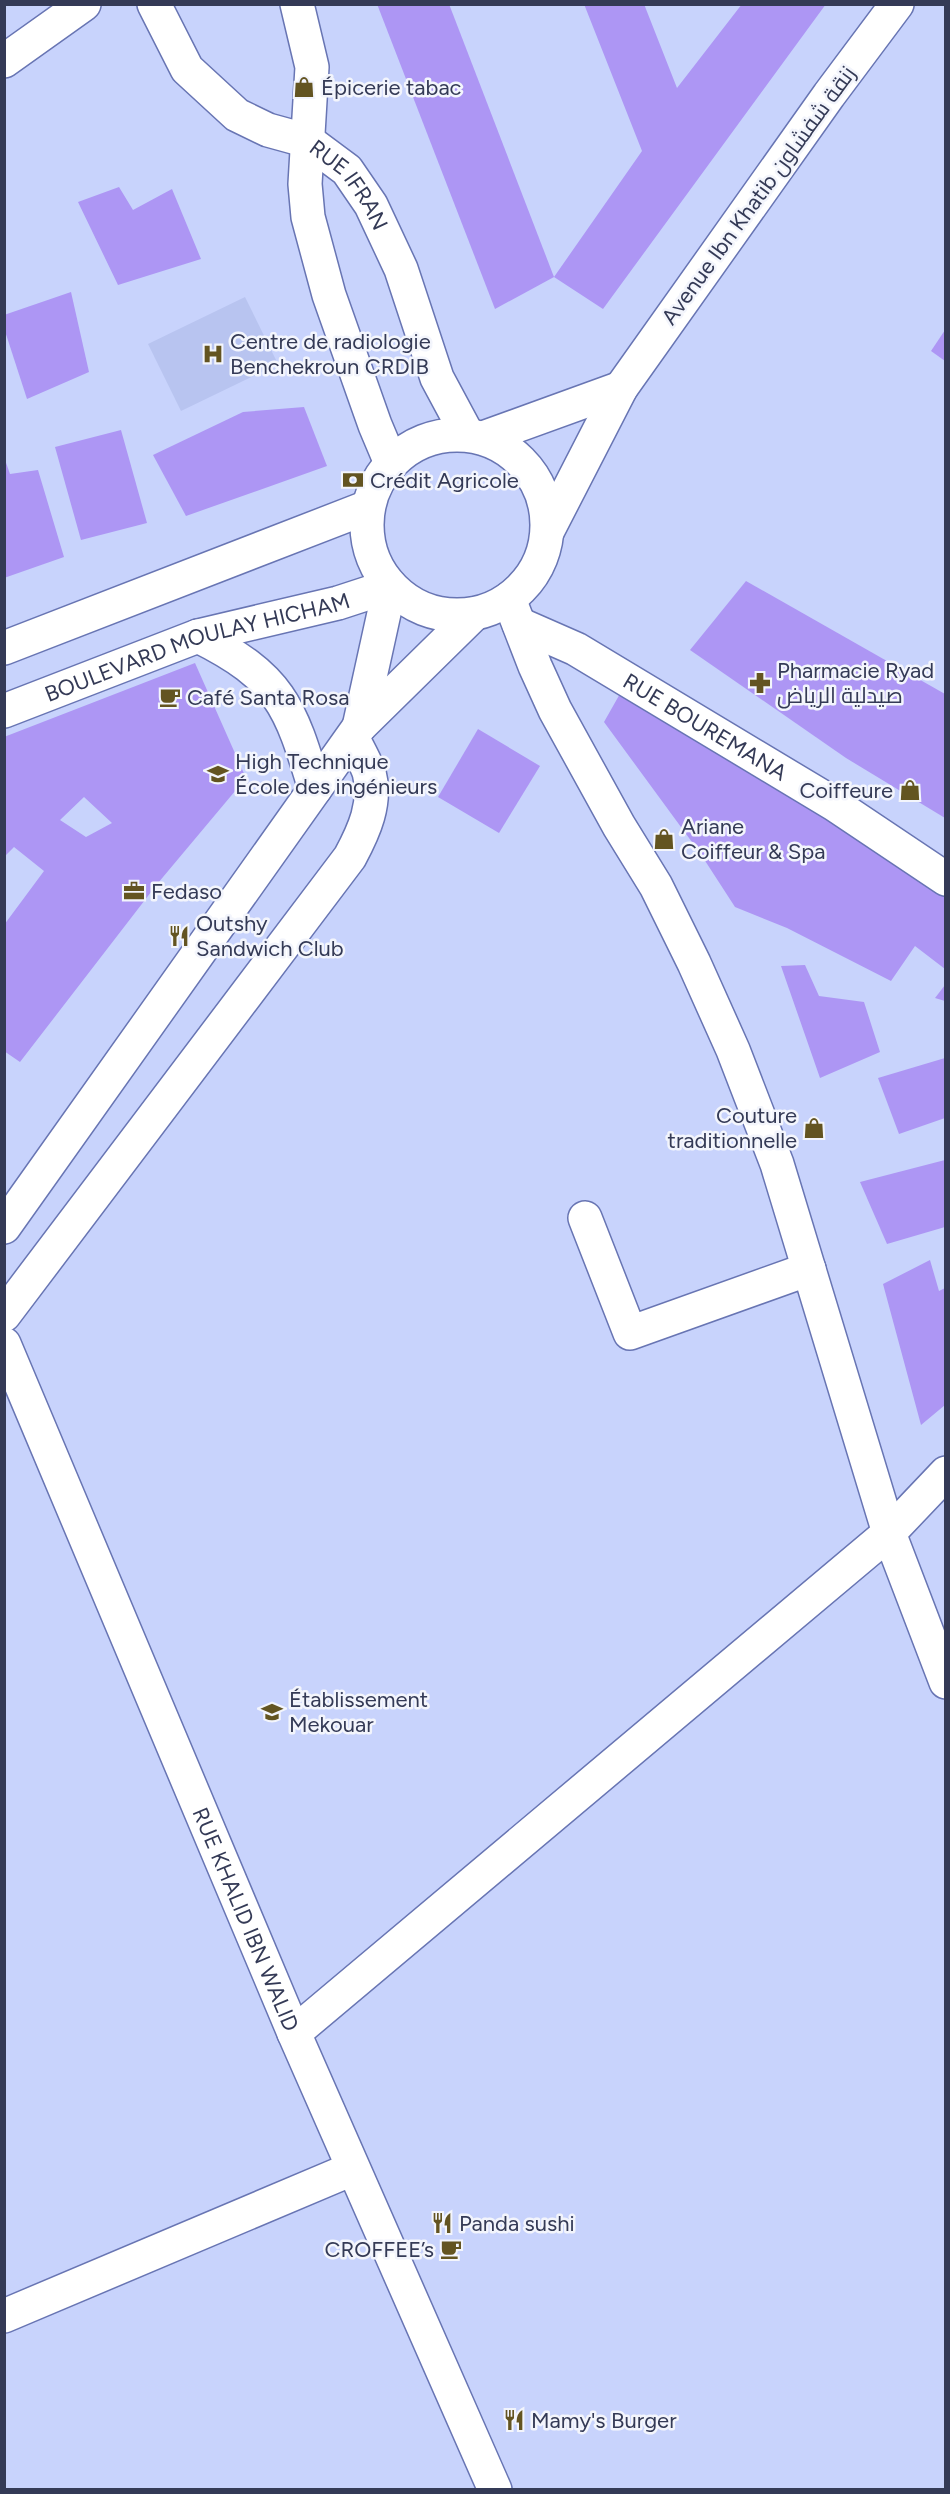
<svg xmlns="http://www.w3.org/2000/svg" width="950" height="2494" font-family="Figtree,Cairo,sans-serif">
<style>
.built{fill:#b8c4f0}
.building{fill:#ad96f4;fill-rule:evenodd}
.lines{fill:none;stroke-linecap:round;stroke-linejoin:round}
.minor-casing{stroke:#6875b3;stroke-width:36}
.minor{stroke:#fff;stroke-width:33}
.labels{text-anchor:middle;stroke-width:5;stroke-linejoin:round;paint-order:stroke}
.poi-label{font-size:22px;fill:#343a56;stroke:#f3f5fc;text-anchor:start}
.street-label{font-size:22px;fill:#343a56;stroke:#f3f5fc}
</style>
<rect width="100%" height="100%" fill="#c8d3fc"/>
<path class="built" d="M245 297 278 364 181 411 148 344Z"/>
<g class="building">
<path d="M377 4H449L554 277 495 309Z"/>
<path d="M584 4H644L677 88 742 4H826L603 309 554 277 642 151Z"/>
<path d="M119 187 133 210 172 189 201 259 118 285 78 202Z"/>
<path d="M71 292 89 372 27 399 4 328V315Z"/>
<path d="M945 330V361L931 351Z"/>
<path d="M304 407 327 466 186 516 153 455 243 412Z"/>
<path d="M121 430 147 523 81 540 55 447Z"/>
<path d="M4 457 10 474 38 470 64 557 4 578Z"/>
<path d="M746 581 945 694V818L846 758 690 650Z"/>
<path d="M195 663 246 778 158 883 20 1062 4 1051V925L44 871 14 847 4 857V737ZM84 797 112 823 86 837 60 820Z"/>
<path d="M621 692 748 763 945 894V969L915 946 891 981 787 928 735 907 700 853 604 722Z"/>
<path d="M478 729 540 766 499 833 438 797Z"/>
<path d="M805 965 819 996 864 1002 880 1052 820 1078 781 966Z"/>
<path d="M945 985V1001L935 998Z"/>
<path d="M945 1058V1118L899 1134 878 1078Z"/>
<path d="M945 1160V1227L887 1244 860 1182Z"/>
<path d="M930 1260 939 1291 945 1288V1405L921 1425 883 1284Z"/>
</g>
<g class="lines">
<defs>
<g id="minor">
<path id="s1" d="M154 4 187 69 237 115 268 130 308 141 347 170 371 205 401 269 437 378 466 432"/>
<path d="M297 4 312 67 305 184 308 217 329 295 375 425 391 463"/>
<path d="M4 61 84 4"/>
<circle cx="457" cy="525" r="90"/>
<path d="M483 438 621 388"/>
<path d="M548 530 621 388 829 95 897 4"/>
<path d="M509 599 535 666 555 710 619 826 656 886 694 963 733 1050 777 1164 889 1533 946 1682"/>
<path id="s2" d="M519 624 576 649 834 804 946 879"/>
<path d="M198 636C280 677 290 705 315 789"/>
<path d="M4 648 368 507"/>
<path id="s3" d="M4 711 198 636 338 603 390 586"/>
<path d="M359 727 390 586"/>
<path d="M585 1218 630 1333 809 1269"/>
<path d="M4 1227 359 727 474 614"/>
<path d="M4 1315 350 857C364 831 377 803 369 772 365 761 358 749 353 739"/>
<path id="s4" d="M4 1344 294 2033 495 2490"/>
<path d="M294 2033 889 1533 946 1473"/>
<path d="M4 2316 352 2169"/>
</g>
</defs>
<use href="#minor" class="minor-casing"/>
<use href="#minor" class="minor"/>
</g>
<defs>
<symbol id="shop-bare" viewBox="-9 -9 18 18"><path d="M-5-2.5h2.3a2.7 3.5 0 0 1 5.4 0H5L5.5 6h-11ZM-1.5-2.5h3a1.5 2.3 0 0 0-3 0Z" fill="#635421" stroke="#f3f5fc" stroke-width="2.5" paint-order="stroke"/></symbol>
<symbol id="hospital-bare" viewBox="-9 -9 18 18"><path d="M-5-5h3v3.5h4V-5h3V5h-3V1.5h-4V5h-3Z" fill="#635421" stroke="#f3f5fc" stroke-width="2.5" paint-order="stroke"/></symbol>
<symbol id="bank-bare" viewBox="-9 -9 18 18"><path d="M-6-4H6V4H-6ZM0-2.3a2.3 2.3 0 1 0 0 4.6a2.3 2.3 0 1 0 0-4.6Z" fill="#635421" stroke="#f3f5fc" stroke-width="2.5" paint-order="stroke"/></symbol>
<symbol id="pharmacy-bare" viewBox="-9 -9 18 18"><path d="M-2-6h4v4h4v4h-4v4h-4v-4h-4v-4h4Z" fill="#635421" stroke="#f3f5fc" stroke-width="2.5" paint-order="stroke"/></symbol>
<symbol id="cafe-bare" viewBox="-9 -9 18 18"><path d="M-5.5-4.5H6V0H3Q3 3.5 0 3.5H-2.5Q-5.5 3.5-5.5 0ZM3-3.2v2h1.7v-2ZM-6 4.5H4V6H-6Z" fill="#635421" stroke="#f3f5fc" stroke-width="2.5" paint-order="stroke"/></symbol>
<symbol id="school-bare" viewBox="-9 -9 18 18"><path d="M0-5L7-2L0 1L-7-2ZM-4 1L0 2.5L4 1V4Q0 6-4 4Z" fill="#635421" stroke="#f3f5fc" stroke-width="2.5" paint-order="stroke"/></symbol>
<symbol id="office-bare" viewBox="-9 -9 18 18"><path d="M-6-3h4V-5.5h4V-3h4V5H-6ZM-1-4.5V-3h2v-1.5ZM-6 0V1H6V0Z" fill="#635421" stroke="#f3f5fc" stroke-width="2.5" paint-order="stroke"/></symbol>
<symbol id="restaurant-bare" viewBox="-9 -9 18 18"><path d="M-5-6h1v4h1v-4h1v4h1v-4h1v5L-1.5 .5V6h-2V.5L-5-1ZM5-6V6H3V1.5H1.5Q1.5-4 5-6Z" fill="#635421" stroke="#f3f5fc" stroke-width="2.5" paint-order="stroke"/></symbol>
</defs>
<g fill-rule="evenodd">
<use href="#shop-bare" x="289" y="72" width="30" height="30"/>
<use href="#hospital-bare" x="198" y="339" width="30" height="30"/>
<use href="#bank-bare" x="338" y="465" width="30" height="30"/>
<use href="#pharmacy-bare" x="745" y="668" width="30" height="30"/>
<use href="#cafe-bare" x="155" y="682" width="30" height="30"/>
<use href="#school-bare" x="203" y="759" width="30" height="30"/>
<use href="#shop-bare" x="895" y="775" width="30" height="30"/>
<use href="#shop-bare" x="649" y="824" width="30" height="30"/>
<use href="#office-bare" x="119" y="876" width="30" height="30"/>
<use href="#restaurant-bare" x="164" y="921" width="30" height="30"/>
<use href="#shop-bare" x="799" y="1113" width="30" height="30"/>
<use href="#school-bare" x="257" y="1697" width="30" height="30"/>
<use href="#restaurant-bare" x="427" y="2208" width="30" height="30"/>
<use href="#cafe-bare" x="436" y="2234" width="30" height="30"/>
<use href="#restaurant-bare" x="499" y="2405" width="30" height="30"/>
</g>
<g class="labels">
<g class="poi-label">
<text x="321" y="95">Épicerie tabac</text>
<text x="230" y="349">Centre de radiologie<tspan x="230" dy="25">Benchekroun CRDIB</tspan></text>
<text x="370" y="488">Crédit Agricole</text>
<text x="777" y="678">Pharmacie Ryad<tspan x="777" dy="25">صيدلية الرياض</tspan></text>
<text x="187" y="705">Café Santa Rosa</text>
<text x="235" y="769">High Technique<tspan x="235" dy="25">École des ingénieurs</tspan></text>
<text x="893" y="798" text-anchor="end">Coiffeure</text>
<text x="681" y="834">Ariane<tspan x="681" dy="25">Coiffeur &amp; Spa</tspan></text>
<text x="151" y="899">Fedaso</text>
<text x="196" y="931">Outshy<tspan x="196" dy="25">Sandwich Club</tspan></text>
<text x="797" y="1123" text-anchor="end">Couture<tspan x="797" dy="25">traditionnelle</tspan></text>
<text x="289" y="1707">Établissement<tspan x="289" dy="25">Mekouar</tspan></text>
<text x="459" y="2231">Panda sushi</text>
<text x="434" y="2257" text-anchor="end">CROFFEE’s</text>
<text x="531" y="2428">Mamy's Burger</text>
</g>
<g class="street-label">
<text dy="8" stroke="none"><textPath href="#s1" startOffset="278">RUE IFRAN</textPath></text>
<text transform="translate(758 195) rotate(-54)" y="8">Avenue Ibn Khatib زنقة شفشاون</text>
<text dy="8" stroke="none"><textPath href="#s3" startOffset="204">BOULEVARD MOULAY HICHAM</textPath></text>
<text dy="8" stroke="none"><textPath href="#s2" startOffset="213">RUE BOUREMANA</textPath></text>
<text dy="8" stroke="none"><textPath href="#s4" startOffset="624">RUE KHALID IBN WALID</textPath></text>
</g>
</g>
<rect width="950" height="2494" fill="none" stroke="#343a56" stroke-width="12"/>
</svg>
